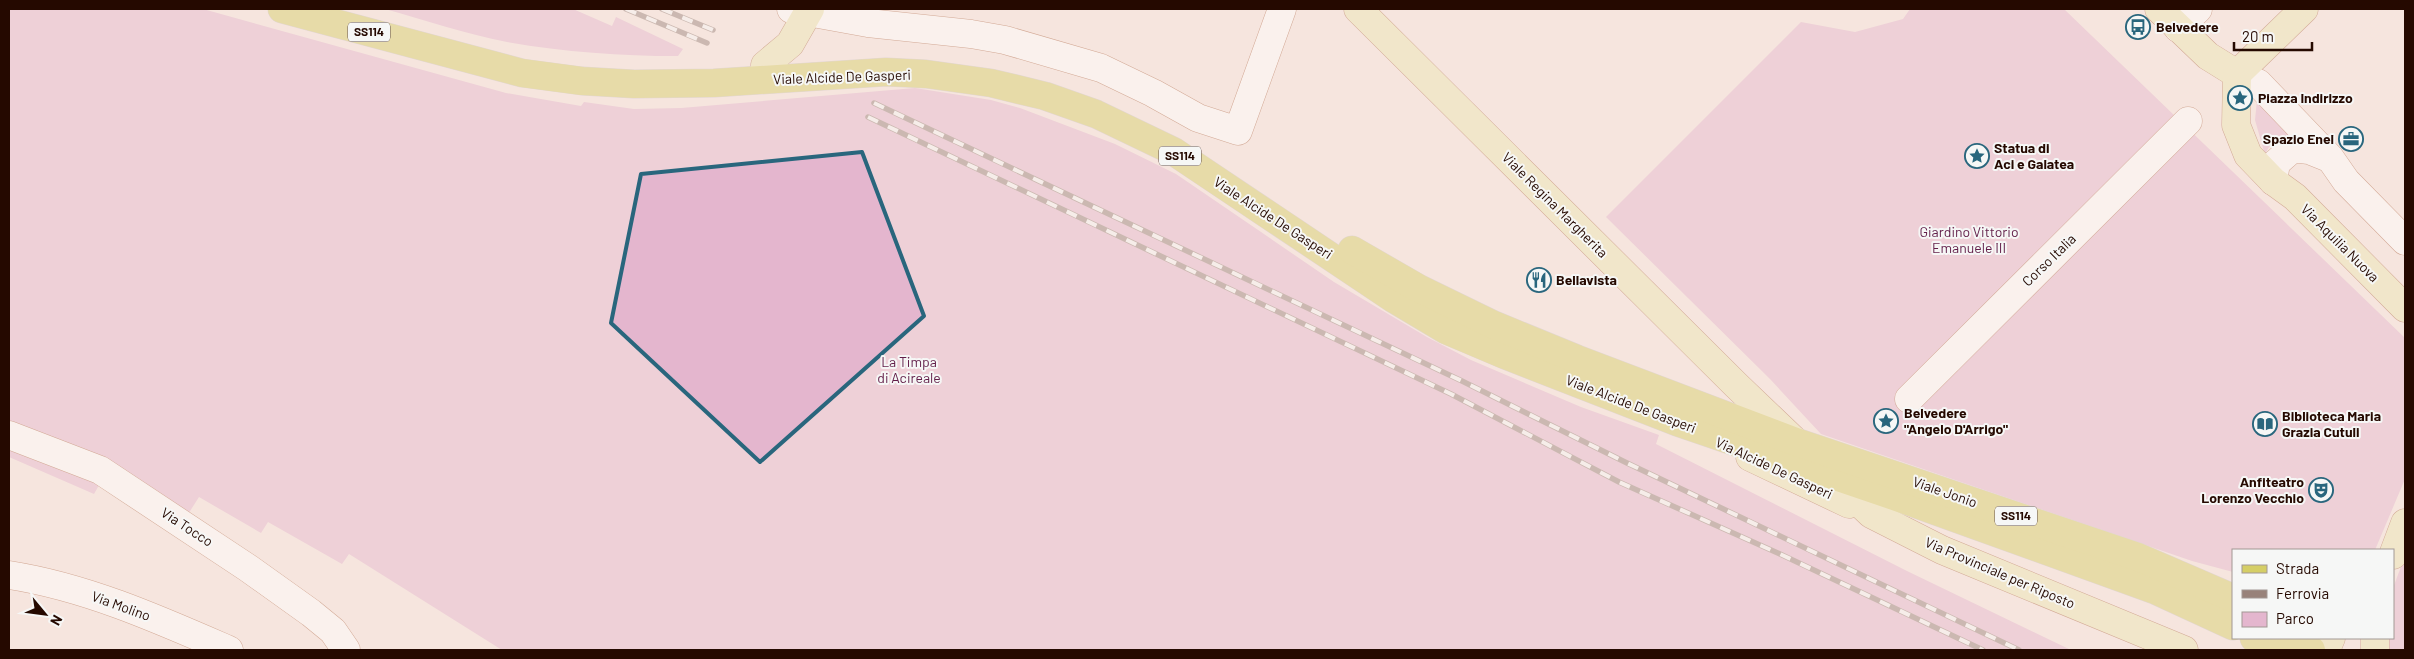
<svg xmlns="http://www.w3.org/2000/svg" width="2414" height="659" font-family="Barlow,sans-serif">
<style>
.green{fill:#e4b6ce}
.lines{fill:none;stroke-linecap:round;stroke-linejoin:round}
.street-casing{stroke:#a9613f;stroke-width:29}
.secondary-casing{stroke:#a9613f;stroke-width:29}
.primary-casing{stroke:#cbc4c2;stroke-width:29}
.street{stroke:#fff;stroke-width:28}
.secondary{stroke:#eae7b2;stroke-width:28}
.primary{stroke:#d5ce66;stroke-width:28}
.rail-casing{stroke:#98827a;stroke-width:5.5}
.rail{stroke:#f6f7f6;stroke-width:4;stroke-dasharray:11;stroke-linecap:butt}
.marked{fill:none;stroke:#29667d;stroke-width:4;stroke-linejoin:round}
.labels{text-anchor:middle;stroke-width:4;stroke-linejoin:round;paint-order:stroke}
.shield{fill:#f6f7f6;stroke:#64504a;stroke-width:1}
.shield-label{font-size:12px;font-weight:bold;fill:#250900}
.poi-label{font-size:14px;font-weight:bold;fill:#250900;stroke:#f6f7f6;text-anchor:start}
.street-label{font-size:14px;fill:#250900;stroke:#f6f7f6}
.park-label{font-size:14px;fill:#611d48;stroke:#f6f7f6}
</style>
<rect width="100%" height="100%" fill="#f6e5de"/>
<g class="green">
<path d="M9 9H203L506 93 581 106 584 102 634 109 681 108 915 88 991 100 1020 108 1115 144 1176 174 1334 282 1427 337 1471 360 1581 407 1659 435 1656 444 1907 571 2071 650H502L349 554 342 564 268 522 261 533 199 497 185 519 111 464 94 494 9 457Z"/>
<path d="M385 9H573L612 26 616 17 683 49 678 56C620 56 564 52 507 42 466 34 425 20 385 9Z"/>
<path d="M1910 9H2064L2405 338V479L2375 550H2233V572L2192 561 1821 434 1770 379 1606 217 1801 22 1855 32 1903 19Z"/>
<path d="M2257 100 2293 136C2280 138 2269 142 2265 155L2255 120Z"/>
<path d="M2405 556V650H2388L2387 638H2393V588Z"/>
</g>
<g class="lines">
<defs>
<g id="street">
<path d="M791 9 868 23 971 34 1005 40 1101 68 1153 93 1198 118 1238 131 1282 9"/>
<path d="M2178 28 2198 9"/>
<path d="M2237 74 2258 83 2330 158 2346 181 2405 241"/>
<path d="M2273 181 2276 163 2293 148 2309 150 2329 158"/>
<path d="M1909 399 2188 121"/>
<path d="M9 435 100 470 248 568 311 613 333 631 346 650"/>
<path d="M9 575C86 587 158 619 229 650"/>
</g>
<g id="secondary">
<path d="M1358 9 1736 385 1871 514 1942 550 2184 650"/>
<path d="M2159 9 2208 56 2237 74"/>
<path d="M765 65 790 44 810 9"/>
<path d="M2237 74 2236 125 2248 155 2273 181 2295 197 2405 308"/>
<path d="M2237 74 2304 9"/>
<path d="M1750 457 1849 504"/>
<path d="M2393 555 2405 523"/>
<path d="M2375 638V650"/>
<path d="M2326 650 2331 638"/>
</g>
<g id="primary">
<path d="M282 9 522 73 582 81 634 84 714 83 886 72 926 74 991 83 1045 96 1096 114 1173 151 1394 299 1446 330 1505 355 1677 422 1894 496 2155 590 2233 626"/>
<path d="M1352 250 1418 288 1494 325 1577 359 1796 442 2138 557 2233 598"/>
<path d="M2254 638 2277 650"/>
<path d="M2292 638 2311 650"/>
</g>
</defs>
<use href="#street" class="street-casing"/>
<use href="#secondary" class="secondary-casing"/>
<use href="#primary" class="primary-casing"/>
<use href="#street" class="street"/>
<use href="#secondary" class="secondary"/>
<use href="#primary" class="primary"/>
<defs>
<g id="rail">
<path d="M626 9 707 43"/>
<path d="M662 9 713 30"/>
<path d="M874 103 1462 381 1627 463 2019 650"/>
<path d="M868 117 1451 394 1619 482 1780 554 1983 650"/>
</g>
</defs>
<use href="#rail" class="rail-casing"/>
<use href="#rail" class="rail"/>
</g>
<path d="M0 0H2414V659H0ZM862 152 924 316 760 462 611 323 641 174Z" fill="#f6e5de" fill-opacity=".55" fill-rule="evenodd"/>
<path class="marked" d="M862 152 924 316 760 462 611 323 641 174Z"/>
<defs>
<symbol id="bus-ring" viewBox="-11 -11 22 22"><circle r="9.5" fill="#f6f7f6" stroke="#29667d" stroke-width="1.5"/><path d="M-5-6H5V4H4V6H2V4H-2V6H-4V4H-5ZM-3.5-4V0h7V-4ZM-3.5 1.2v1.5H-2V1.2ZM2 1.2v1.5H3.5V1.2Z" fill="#29667d"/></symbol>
<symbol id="sight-ring" viewBox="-11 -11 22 22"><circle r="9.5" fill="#f6f7f6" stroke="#29667d" stroke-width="1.5"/><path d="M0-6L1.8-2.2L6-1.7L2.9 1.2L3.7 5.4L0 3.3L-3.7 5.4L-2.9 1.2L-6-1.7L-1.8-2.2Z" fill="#29667d"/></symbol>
<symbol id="office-ring" viewBox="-11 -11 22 22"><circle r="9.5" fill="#f6f7f6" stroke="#29667d" stroke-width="1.5"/><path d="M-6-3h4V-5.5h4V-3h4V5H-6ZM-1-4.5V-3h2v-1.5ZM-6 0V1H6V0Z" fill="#29667d"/></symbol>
<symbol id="restaurant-ring" viewBox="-11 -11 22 22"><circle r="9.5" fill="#f6f7f6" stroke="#29667d" stroke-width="1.5"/><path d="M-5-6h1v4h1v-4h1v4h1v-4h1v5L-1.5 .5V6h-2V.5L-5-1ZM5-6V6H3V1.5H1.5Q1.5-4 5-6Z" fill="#29667d"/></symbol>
<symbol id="library-ring" viewBox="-11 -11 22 22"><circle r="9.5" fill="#f6f7f6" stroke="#29667d" stroke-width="1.5"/><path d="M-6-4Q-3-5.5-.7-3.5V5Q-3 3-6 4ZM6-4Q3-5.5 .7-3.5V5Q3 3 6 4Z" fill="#29667d"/></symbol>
<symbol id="theatre-ring" viewBox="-11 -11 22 22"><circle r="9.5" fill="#f6f7f6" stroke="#29667d" stroke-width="1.5"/><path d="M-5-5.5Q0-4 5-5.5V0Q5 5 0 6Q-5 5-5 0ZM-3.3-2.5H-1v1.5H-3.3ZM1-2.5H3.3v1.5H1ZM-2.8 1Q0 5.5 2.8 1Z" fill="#29667d"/></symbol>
</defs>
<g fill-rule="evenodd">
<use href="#bus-ring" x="2124" y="13" width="28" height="28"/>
<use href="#sight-ring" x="2226" y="84" width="28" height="28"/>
<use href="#office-ring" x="2337" y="125" width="28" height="28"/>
<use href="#sight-ring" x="1963" y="142" width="28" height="28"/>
<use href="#restaurant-ring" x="1525" y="266" width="28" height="28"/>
<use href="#sight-ring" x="1872" y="407" width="28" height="28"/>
<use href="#library-ring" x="2251" y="410" width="28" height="28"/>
<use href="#theatre-ring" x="2307" y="476" width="28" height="28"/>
</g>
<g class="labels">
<g class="shield">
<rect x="348" y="22.5" width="42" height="19" rx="4"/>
<rect x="1159" y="146.5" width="42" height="19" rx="4"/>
<rect x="1995" y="506.5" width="42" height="19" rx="4"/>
</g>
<g class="shield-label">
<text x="369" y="36">SS114</text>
<text x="1180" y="160">SS114</text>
<text x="2016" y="520">SS114</text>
</g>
<g class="poi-label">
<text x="2156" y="32">Belvedere</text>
<text x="2258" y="103">Piazza Indirizzo</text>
<text x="2334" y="144" text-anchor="end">Spazio Enel</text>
<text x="1994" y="153">Statua di<tspan x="1994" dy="16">Aci e Galatea</tspan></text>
<text x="1556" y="285">Bellavista</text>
<text x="1904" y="418">Belvedere<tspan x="1904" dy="16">"Angelo D'Arrigo"</tspan></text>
<text x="2282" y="421">Biblioteca Maria<tspan x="2282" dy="16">Grazia Cutuli</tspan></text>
<text x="2304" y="487" text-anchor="end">Anfiteatro<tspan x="2304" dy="16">Lorenzo Vecchio</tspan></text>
</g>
<g class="street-label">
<text transform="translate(842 77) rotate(-2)" y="5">Viale Alcide De Gasperi</text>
<text transform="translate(1555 205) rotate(45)" y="5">Viale Regina Margherita</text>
<text transform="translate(1273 218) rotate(33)" y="5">Viale Alcide De Gasperi</text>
<text transform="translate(2340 243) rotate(45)" y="5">Via Aquilia Nuova</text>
<text transform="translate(2049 260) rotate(-44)" y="5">Corso Italia</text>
<text transform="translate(1631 404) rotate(21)" y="5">Viale Alcide De Gasperi</text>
<text transform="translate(1774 468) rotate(25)" y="5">Via Alcide De Gasperi</text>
<text transform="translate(1945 492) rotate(19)" y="5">Viale Jonio</text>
<text transform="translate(187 527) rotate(33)" y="5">Via Tocco</text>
<text transform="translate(2000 573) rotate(23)" y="5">Via Provinciale per Riposto</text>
<text transform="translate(121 606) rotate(20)" y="5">Via Molino</text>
</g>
<g class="park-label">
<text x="1969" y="237">Giardino Vittorio<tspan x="1969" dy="16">Emanuele III</tspan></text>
<text x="909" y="367">La Timpa<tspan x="909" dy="16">di Acireale</tspan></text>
</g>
</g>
<rect width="2414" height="659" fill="none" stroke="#250900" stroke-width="20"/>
<rect x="2232" y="549" width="162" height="90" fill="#f6f7f6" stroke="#a29894"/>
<rect x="2242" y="565" width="25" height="8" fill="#d5ce66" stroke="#a29894"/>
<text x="2276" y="574" font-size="15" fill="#250900">Strada</text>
<rect x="2242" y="590" width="25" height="8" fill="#98827a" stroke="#a29894"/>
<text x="2276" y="599" font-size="15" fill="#250900">Ferrovia</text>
<rect x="2242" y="612" width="25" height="15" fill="#e4b6ce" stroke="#a29894"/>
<text x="2276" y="624" font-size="15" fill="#250900">Parco</text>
<g transform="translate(45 614) rotate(119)" stroke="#f6f7f6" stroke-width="4" paint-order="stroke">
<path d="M0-4L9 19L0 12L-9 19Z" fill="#250900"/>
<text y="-8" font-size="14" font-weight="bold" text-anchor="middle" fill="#250900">N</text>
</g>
<path d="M2234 42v8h78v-8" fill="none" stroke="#250900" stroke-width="2.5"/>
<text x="2242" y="42" font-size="15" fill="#250900" stroke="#f6f7f6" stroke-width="4" paint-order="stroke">20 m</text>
</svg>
